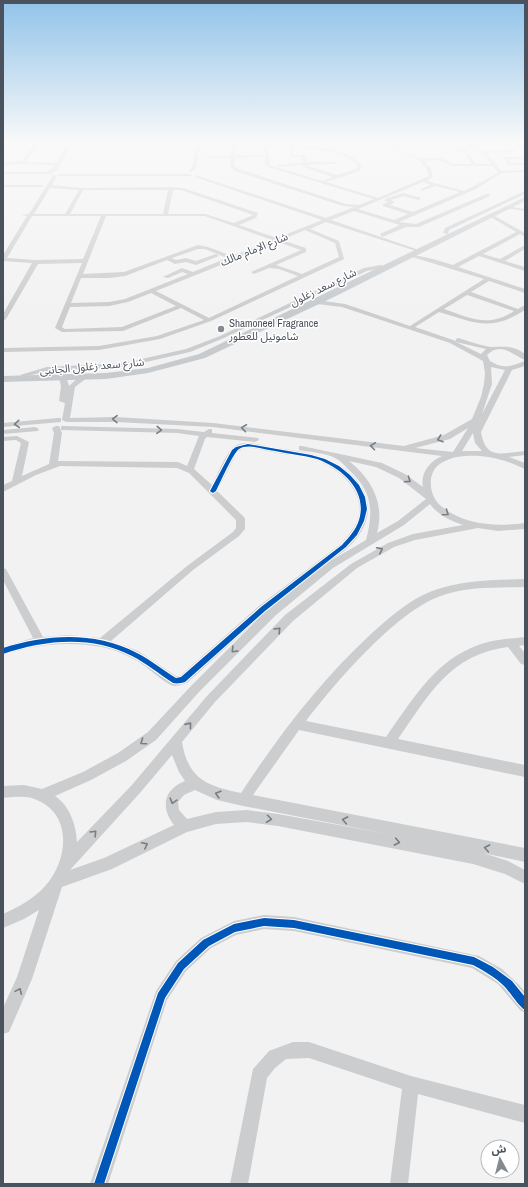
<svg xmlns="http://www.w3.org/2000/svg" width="528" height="1187" font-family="'Archivo Narrow','Noto Sans Arabic',sans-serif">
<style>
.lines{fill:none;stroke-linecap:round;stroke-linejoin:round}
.minor{fill:#cccdcf;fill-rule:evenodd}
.major{fill:#c8cbce;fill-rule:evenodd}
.cycleway-casing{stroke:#fff;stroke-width:2}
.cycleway{fill:#0057b8;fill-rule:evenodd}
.oneway{stroke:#787d85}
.poi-dot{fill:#858a91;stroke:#fff;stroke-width:1.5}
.labels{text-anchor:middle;stroke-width:3;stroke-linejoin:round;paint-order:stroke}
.far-street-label{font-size:11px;fill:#4a525d;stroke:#fff}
.far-poi-label{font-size:11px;fill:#4a525d;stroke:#fff;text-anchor:start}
</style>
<rect width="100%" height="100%" fill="#f2f2f2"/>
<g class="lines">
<g class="minor">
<path d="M5 142H9L3 148Z"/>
<path d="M36 142H40L25 162 57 163 69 142H73L57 170 51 174H3V172H48L55 165 18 164 3 165V163L22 161Z"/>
<path d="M197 142H201L196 169 191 172 189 171 192 168Z"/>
<path d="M232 142H236L235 155H265L264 142H268V145C295 146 343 143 361 165L360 171 326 182 378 198 429 176C422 149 385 150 364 142 374 142 382 146 391 147 397 147 404 142 411 142L396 148 422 159 441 158 453 164H472L464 152 446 147V145L466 150 476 164H491L483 153 457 142H464L484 151 514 150 515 152 487 153 501 171 525 170V172L502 173 476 189 399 222 416 224 486 194H490V196L419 227H406L382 237 380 234 400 225 354 211 331 220 416 249V251L326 222 310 229 339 241 344 259 211 321 160 339 99 350 3 352V348L99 346 157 336 204 320 181 308 123 331 62 332 55 328 82 263 38 264 6 319 3 321V314L32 263 3 261V255L27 216 21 215 29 214 53 175 57 176 52 185 82 188 171 187 183 188 258 213 256 218 239 225 277 238 322 220 195 177V175L326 218 354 207 343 206 235 171 230 166 231 158 199 157 231 155ZM268 147 289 148 290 157H302L303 162 278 165V167L303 165V167L333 177 322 181 270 165ZM293 148C314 149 343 149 358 166L356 169 337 175 305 165 335 164 336 162H307L305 155H293ZM265 157V164L268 167 374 199 359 205 346 204 239 169 234 166 235 158ZM440 160 452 166H493L498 173 464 191 427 181 433 177 431 169 425 161ZM423 182 431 185 421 189V191L436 186 460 192 413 212 390 205 395 202 391 200 403 196 419 200 421 198 403 193 385 199V201L389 202 383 204V206L408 214 394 220 358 209ZM50 188 79 190 65 214H34ZM83 190H168L163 214H70ZM173 190H181L253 215 234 223 205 214H168ZM32 216H101L83 259 36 260 7 258ZM106 216H205L272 240 232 256 208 247 198 245 124 272 83 274ZM305 230 335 243 339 257 302 274 276 265 306 252V248L282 240ZM278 242 301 250 251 272 254 274 269 268 279 269 298 276 209 318 156 291ZM198 249H205L227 258 193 272 182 268 163 277 168 278 182 272 188 274 125 299 109 302 71 303 81 278H109L125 276 167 260 175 264 186 262 196 265 219 256 216 254 196 261 186 258 176 260 172 258ZM151 293 176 306 122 327 65 329 62 327 70 307 109 306 128 302Z"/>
<path d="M514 142H518L525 150V154Z"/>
<path d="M504 157H525V159H508L510 163H525V165H508Z"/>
<path d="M59 174H190L192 175 190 176H57Z"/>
<path d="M3 185H42L44 186 42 187H3Z"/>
<path d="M525 191V194L449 230 448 234 443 233 445 228Z"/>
<path d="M505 206 525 209V211L505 208Z"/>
<path d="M491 214 525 233V237L520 234 483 254 500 259 525 245V249L505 261 525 267V271L479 256 458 267 525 289V293L489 281 471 292 518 309 525 305V310C490 332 476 323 439 312L415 327 456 341V339L458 338C469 341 481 346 492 347 505 347 513 345 525 354V360C513 355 501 341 487 355L490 361C505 370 511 366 525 361V366L512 370 481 432C486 461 502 453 525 451V455L509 457 525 463V469C520 467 516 465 511 463 497 458 481 455 466 456 458 456 450 458 443 462 426 470 428 495 441 506 463 525 497 527 525 523V529L498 531 478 528 415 540 394 547 357 568 293 621 215 702 182 742C188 779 207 786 241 793 279 735 321 680 372 633 390 617 409 600 432 591 461 580 494 580 525 579V587C497 588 465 586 438 597 394 614 335 683 306 721L386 737C410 703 432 665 471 648 488 640 507 639 525 637V645L519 646 525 653V665L521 664 508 647C450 654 428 696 398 739L525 765V777L299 730 253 795 525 848V862L483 853 508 861 525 870V884L505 874 473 864 278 826 247 822 216 824 187 832 112 869 62 887 32 979 9 1032 3 1034V1008L17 977 39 910 24 919 3 928V914C19 907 35 898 46 885 67 861 73 817 39 801 28 795 15 797 3 798V786L24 785 42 789 83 772 118 753 148 732 191 686 258 619 187 683C183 684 179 686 175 686 166 685 150 669 142 664 130 656 116 650 102 647 68 641 36 644 3 655V647L33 638 3 580V568L6 569 43 637 69 635 100 638 187 566 233 532 236 528V520L189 473 177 468 60 466 36 475 3 492V485L12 481 21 443 16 440 3 441V437L17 436 29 442 22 476 49 464 54 433 52 428 56 426H59L62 433 58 461 178 462 187 466 199 436 177 433 61 430V426H64L177 429 204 432 209 429H212V433L258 438 259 440 255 442 207 437 205 439 194 469 212 485C217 476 226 452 235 446 247 439 263 446 276 448 292 450 309 452 324 458 357 470 382 502 359 535 352 545 342 553 332 560L366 540C374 510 372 491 349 470 345 466 340 460 335 458 327 453 309 452 299 450V446H302L382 463 405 474 423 487C420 473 430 461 442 456L213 427 116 422H66L62 420 65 403 59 401 61 386 59 378 66 376 69 386 81 375 88 377 75 387 70 418 116 417 213 423 404 446 444 435 472 419 481 397 484 384 485 373 483 361 450 343 342 307 317 304 314 302 317 300 345 304 410 326 484 279 409 256V254L433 259 453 265 516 232 489 216ZM467 295 514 311C488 328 470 318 444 309ZM456 342 486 349 481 354ZM491 367 505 370 482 414 492 384ZM468 428 453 452 415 448 450 439ZM473 433 475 443 482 451H462ZM244 448C255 447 266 451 277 453 291 455 306 456 319 461 342 471 368 494 357 522 353 530 347 537 341 544L259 606 180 676H176L138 651 111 641 193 570 239 536 245 529V519L244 517 217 491 237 452ZM349 461 376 467 399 478 426 499 398 521 377 533C385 504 372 479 349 461ZM430 504C438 515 451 521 463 525L413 534 388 543 351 564 285 615 207 696 131 786 77 842C76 825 70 806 55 796L91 780 126 761 156 740 199 692 276 615 333 568 404 525ZM172 755 179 772 185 781C164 789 160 807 174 825L104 858 70 870 139 794ZM195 790 217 800 243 806 388 834 278 814 247 810 216 812 187 819 179 810 178 802 184 795Z"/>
<path d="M381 265 384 267 383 268 367 271 224 338 190 352 124 367 47 371 24 377 20 375 47 367 124 363 186 349 220 336 364 268Z"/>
<path d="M58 418H61V422L3 427V423Z"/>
<path d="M35 427 39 429 38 431 3 434V430Z"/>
<path d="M264 915 294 917 479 956 502 969 519 985 525 992V1013L520 1010 498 984 472 968 294 931 264 929 236 935 211 948 186 971 167 1000 108 1184H90L156 991 176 961 201 938 234 921Z"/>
<path d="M293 1042H309L411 1076 525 1105V1123L418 1094 408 1184H390L402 1089 309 1058 286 1059 275 1068 267 1078 248 1184H230L253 1069 269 1051Z"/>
</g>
<path class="major" d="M525 197V201L336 296 205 358 148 373 106 379 3 382V376L106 373 148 368 199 354Z"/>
<defs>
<g id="cycleway">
<path d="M248 444 311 455 325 459 339 466 350 475 359 485 365 497 367 509 364 521 357 535 346 547 265 611 185 682C182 683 177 684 173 683 159 674 146 663 132 656 91 635 45 640 3 654V648C47 634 95 631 137 653 151 660 163 670 176 678L181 677 261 607 342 545C349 537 356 530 359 520 368 491 342 468 317 459 303 455 289 454 275 451 265 450 249 443 239 449 233 453 220 483 216 491L213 493 211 492 210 491 232 450 236 447Z"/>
<path d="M264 918 294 920 474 957 493 967 512 981 525 997V1010C519 1007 510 992 504 986 495 977 484 971 473 965L294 928 264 926 235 932 209 946 184 969 165 998 104 1184H94L158 993 178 963 203 940 234 924Z"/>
</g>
</defs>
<use href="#cycleway" class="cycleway-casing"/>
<use href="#cycleway" class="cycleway"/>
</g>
<defs><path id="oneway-chevron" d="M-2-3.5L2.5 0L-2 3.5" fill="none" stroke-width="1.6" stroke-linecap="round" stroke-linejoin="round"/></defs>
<g class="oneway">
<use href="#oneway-chevron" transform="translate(115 419) rotate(-179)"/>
<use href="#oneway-chevron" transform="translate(17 424) rotate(175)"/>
<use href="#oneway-chevron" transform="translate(244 428) rotate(-172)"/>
<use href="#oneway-chevron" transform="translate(159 430) rotate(3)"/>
<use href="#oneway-chevron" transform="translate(440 439) rotate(161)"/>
<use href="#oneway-chevron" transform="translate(373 446) rotate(-172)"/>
<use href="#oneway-chevron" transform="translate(408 480) rotate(34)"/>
<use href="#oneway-chevron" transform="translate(446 513) rotate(35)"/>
<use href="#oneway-chevron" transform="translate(380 550) rotate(-27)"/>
<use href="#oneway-chevron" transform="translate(278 630) rotate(-46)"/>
<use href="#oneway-chevron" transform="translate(234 650) rotate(135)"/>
<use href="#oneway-chevron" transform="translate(189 725) rotate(-51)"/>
<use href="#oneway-chevron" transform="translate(143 742) rotate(145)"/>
<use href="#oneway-chevron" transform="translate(218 794) rotate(-164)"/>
<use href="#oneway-chevron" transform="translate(173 801) rotate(106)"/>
<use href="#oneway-chevron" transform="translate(269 819) rotate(7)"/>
<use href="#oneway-chevron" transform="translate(345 820) rotate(-169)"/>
<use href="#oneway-chevron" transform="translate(94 833) rotate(-46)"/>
<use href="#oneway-chevron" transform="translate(397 842) rotate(11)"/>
<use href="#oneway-chevron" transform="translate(145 845) rotate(-27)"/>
<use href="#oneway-chevron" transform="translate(487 848) rotate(-169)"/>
<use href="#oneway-chevron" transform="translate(19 991) rotate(-66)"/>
</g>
<linearGradient id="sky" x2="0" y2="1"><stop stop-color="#91c3e9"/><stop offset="0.46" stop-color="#f9f9f9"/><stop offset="1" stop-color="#f9f9f9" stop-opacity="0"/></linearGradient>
<rect width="528" height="309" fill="url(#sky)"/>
<circle class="poi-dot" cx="221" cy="329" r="4"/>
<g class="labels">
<g class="far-street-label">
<text transform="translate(254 249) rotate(-22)" y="4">شارع الإمام مالك</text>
<text transform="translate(323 287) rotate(-26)" y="4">شارع سعد زغلول</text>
<text transform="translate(92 366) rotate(-5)" y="4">شارع سعد زغلول الجانبى</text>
</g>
<g class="far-poi-label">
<text x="229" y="327">Shamoneel Fragrance<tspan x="229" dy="13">شامونيل للعطور</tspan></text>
</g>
</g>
<rect width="528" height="1187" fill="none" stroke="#4a525d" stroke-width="8"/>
<g transform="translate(500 1159) rotate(353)"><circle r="19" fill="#ffffff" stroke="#b7babe"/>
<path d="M0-3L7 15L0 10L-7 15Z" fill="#858a91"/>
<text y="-6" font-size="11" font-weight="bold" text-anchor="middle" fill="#4a525d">ش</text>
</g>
</svg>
